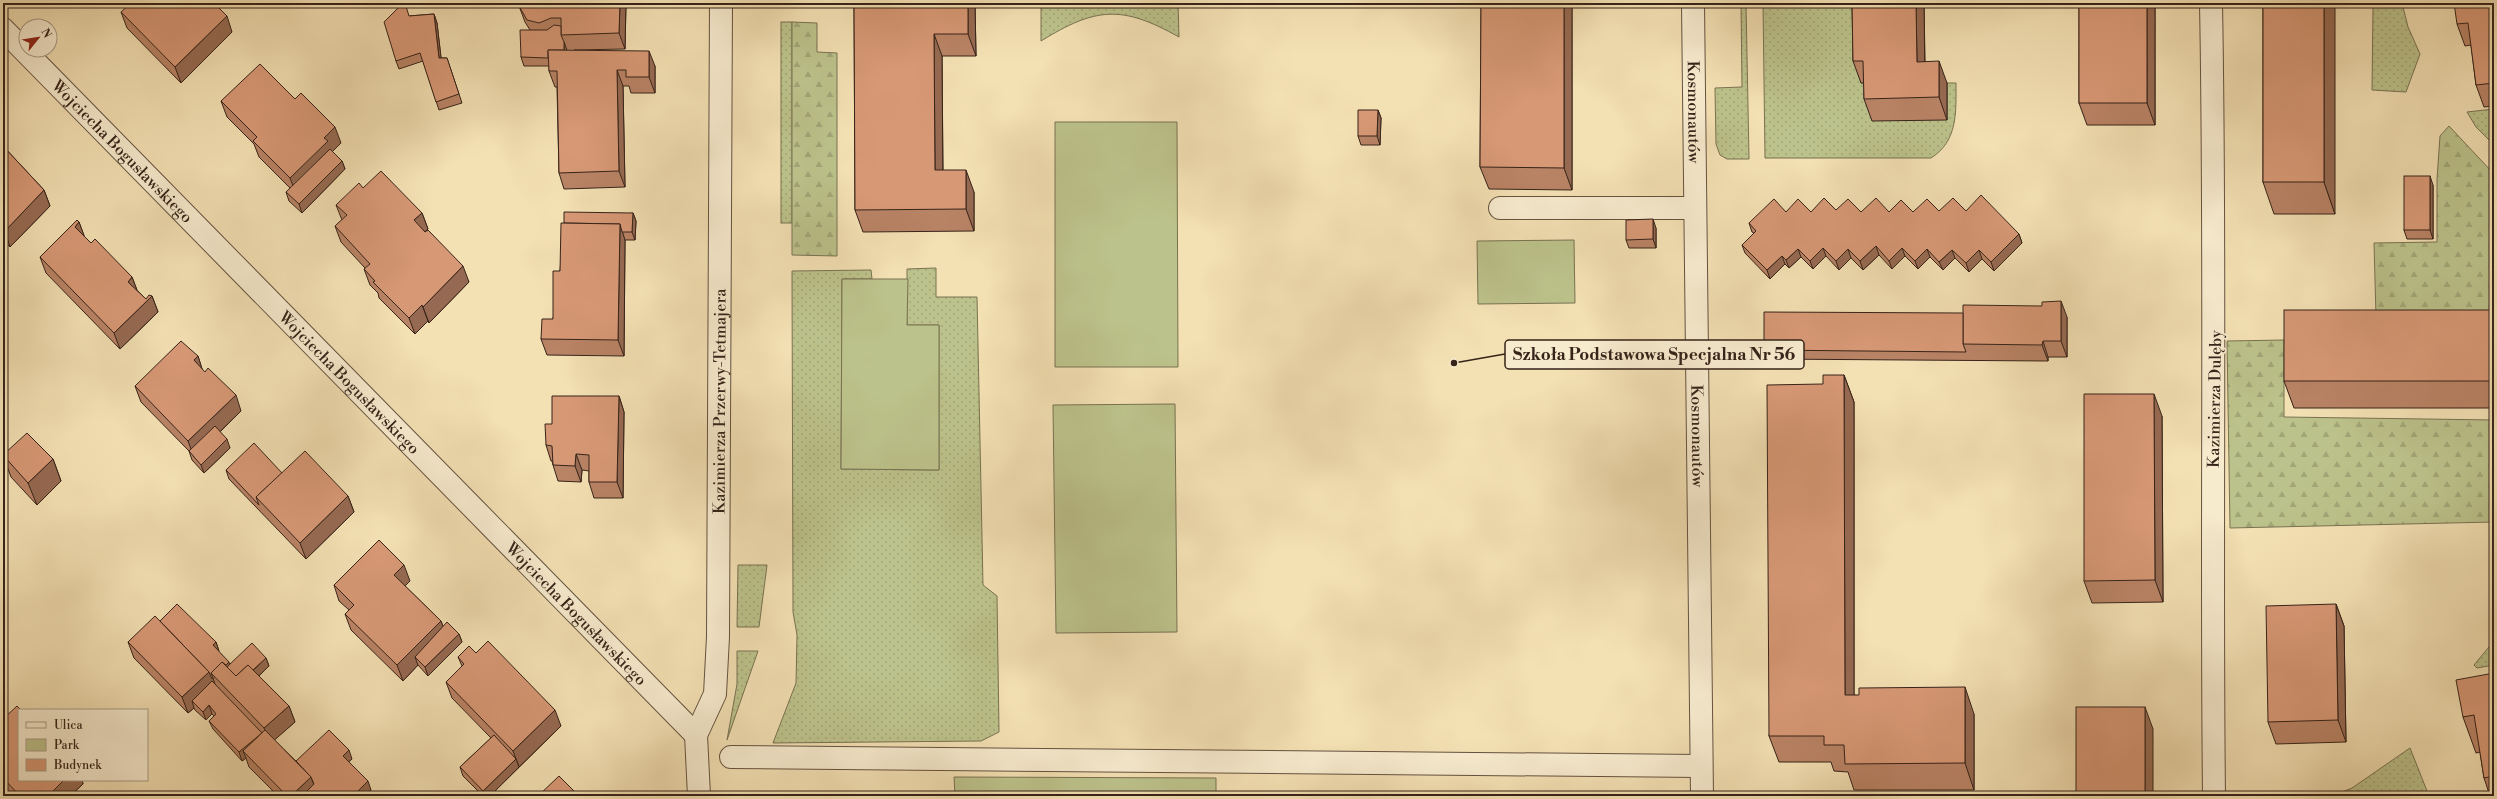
<svg xmlns="http://www.w3.org/2000/svg" width="2497" height="799" font-family="'Libre Bodoni',serif">
<style>
.grass{fill:url(#grass-dots);stroke:#797252}
.forest{fill:url(#forest-firs);stroke:#797252}
.park{fill:#bcc28b;stroke:#797252}
.lines{fill:none;stroke-linecap:round;stroke-linejoin:round}
.minor-casing{stroke:#655240;stroke-width:24}
.minor{stroke:#f7ebce;stroke-width:22}
.wall{fill:#b98365;stroke:#362319}
.shaded-wall{fill:#966a52;stroke:#362319}
.building{fill:#d79875;stroke:#362319}
.labels{text-anchor:middle;stroke-width:3.5;stroke-linejoin:round;paint-order:stroke}
.street-label{font-size:16px;fill:#362319;stroke:#f7ebce}
.leader{fill:none;stroke:#362319;stroke-width:1.5}
.callout-dot{fill:#362319;stroke:#f7ebce;stroke-width:1.5}
.callout{fill:#f7ebce;stroke:#362319;stroke-width:1.5}
.callout-label{font-size:17px;text-anchor:middle;font-weight:bold;fill:#362319}
</style>
<defs>
<pattern id="grass-dots" width="8" height="8" patternUnits="userSpaceOnUse"><rect width="8" height="8" fill="#bcc28b"/><path d="M2 2h.1M6 6h.1" fill="none" stroke="#a2a677" stroke-width="1.8" stroke-linecap="round"/></pattern>
<pattern id="forest-firs" width="22" height="20" patternUnits="userSpaceOnUse"><rect width="22" height="20" fill="#bcc28b"/><path d="M5 1l3.5 6h-7zM16 11l3.5 6h-7z" fill="#a2a677"/></pattern>
</defs>
<rect width="100%" height="100%" fill="#f3e0b3"/>
<filter id="stains"><feTurbulence type="fractalNoise" baseFrequency=".005" numOctaves="4"/><feColorMatrix values="0 0 0 0 .2 0 0 0 0 .09 0 0 0 0 .02 0 0 0 .5 -.17"/></filter>
<radialGradient id="worn" r=".72"><stop offset=".6" stop-color="#630" stop-opacity="0"/><stop offset="1" stop-color="#630" stop-opacity=".3"/></radialGradient>
<g class="grass">
<path d="M1041 3H1065V6L1095 5 1096 3H1178L1179 37C1122 5 1096 7 1041 41Z"/>
<path d="M1741 3H1746L1749 159H1727L1720 155 1716 144 1715 88 1742 87Z"/>
<path d="M1763 3H1859L1861 83H1956C1956 112 1958 141 1931 158H1765Z"/>
<path d="M2392 3H2402L2408 27 2420 54 2406 92 2372 90 2373 7Z"/>
<rect x="781" y="22" width="11" height="201"/>
<path d="M2494 109V145L2476 127 2467 112Z"/>
<path d="M936 268V297H977L983 585 997 596 999 732 981 741 773 743 796 683 797 635 793 612 792 271 871 270 872 279H842L841 469 939 470V325H907V269Z"/>
<path d="M738 565H767L759 627H737Z"/>
<path d="M2494 641V665L2477 668 2474 665Z"/>
<path d="M737 651H758L727 740 737 684Z"/>
<path d="M2410 748 2429 796H2332L2352 788Z"/>
</g>
<g class="forest">
<path d="M792 22 817 23V52L837 53V256L792 255Z"/>
<path d="M2449 126 2494 174V317H2376L2374 243 2437 242V179L2440 136Z"/>
<path d="M2284 340V417L2494 420V522L2230 528 2227 341Z"/>
</g>
<g class="park">
<path d="M1055 122H1177L1178 367H1055Z"/>
<path d="M1574 240 1575 303 1478 304 1477 241Z"/>
<path d="M842 279H908L907 325H939V470L841 469Z"/>
<path d="M1175 404 1177 632 1056 633 1053 405Z"/>
<path d="M954 777 1216 778V796H955Z"/>
</g>
<g class="lines">
<defs>
<g id="minor">
<path id="s1" d="M1693 3 1702 796"/>
<path d="M2211 3C2216 267 2211 532 2214 796"/>
<path id="s2" d="M3 29 696 735"/>
<path d="M1500 208H1694"/>
<path d="M731 757 1701 766"/>
<path id="s3" d="M699 796 696 735 715 694 718 637 721 3"/>
</g>
</defs>
<use href="#minor" class="minor-casing"/>
<use href="#minor" class="minor"/>
</g>
<g class="wall">
<path d="M626 3 625 49 574 50 655 66V93H631L629 86H623L625 187 564 189 559 173 557 87H555L549 71V66H524L521 57 530 30 525 22 519 6Z"/>
<path d="M854 3H975L976 56H942L943 170 974 192V231L863 232 855 210Z"/>
<rect x="1378" y="3" width="82" height="1"/>
<path d="M1481 3H1572V190L1489 189 1480 167Z"/>
<path d="M1852 3H1924L1925 61 1947 83V120L1872 121 1864 99V83H1861L1853 61Z"/>
<path d="M2079 3H2155V125H2087L2079 103Z"/>
<path d="M2263 3 2335 214H2274L2263 182Z"/>
<path d="M2494 3V106L2484 107 2476 85 2471 45 2465 46 2457 24Z"/>
<path d="M121 12 232 32 181 83 127 28Z"/>
<path d="M434 14 437 23 441 58H447L462 103 439 110 423 61 399 69 396 61 409 16Z"/>
<path d="M295 99 341 143 332 151 342 161 345 169 302 213 289 201 286 192 290 188 259 157 254 144 227 117 221 101Z"/>
<path d="M1378 110 1381 118 1380 145H1361L1358 136Z"/>
<path d="M3 146 44 190 50 206 10 247 3 240Z"/>
<path d="M2433 185V239H2407L2404 230Z"/>
<path d="M363 188 422 213 428 229 425 232 469 282 429 323 428 321 415 334 379 298 378 293 370 285 364 269 365 268 341 242 335 226 342 220 336 205Z"/>
<path d="M1836 210 1861 212 1966 211 2019 234 2022 243 1994 271 1982 259 1969 272 1955 258 1943 270 1930 257 1918 269 1905 256 1892 269 1879 255 1863 270 1851 258 1839 270 1826 256 1813 269 1801 257 1789 268 1785 264 1770 279 1745 253 1742 245 1754 233 1752 232 1749 223 1786 212H1811Z"/>
<path d="M633 213 636 221 635 240H625L624 356 547 355 541 339 553 319 560 271 564 223Z"/>
<path d="M79 222 84 236 91 243 132 277 137 290 146 299 152 296 158 312 120 349 46 273 40 257Z"/>
<path d="M1656 228V248H1629L1626 240Z"/>
<path d="M2494 310V408H2294L2284 381Z"/>
<path d="M2067 317V357H2048V361L1767 359 1764 350Z"/>
<path d="M198 356 202 369 241 411 220 432 230 448 204 473 192 460 189 451 141 402 135 386Z"/>
<path d="M1844 375 1854 402V695L1974 714V790H1854L1848 772 1834 771 1831 762H1779L1769 736 1823 384Z"/>
<path d="M619 396 624 412 623 498H594L589 482V471L582 470 581 482 558 481 553 465 552 461H551L546 445 552 424Z"/>
<path d="M2162 416 2163 602 2092 603 2084 581Z"/>
<path d="M3 455 53 459 61 481 37 505 11 477Z"/>
<path d="M226 470 282 473 348 496 354 512 306 559 229 479Z"/>
<path d="M410 581 405 586 441 621 443 626 459 634 462 642 428 676 418 665 403 681 351 630 345 614 349 610 339 601 334 585Z"/>
<path d="M2336 604 2344 626 2346 742 2276 744 2268 722Z"/>
<path d="M160 621 216 642 219 651H218L230 664 266 658 269 666 259 676 289 706 295 722 274 740 296 761 352 759 348 762 371 790 364 796H278L249 767 246 758 242 761 213 729 209 721 214 716 212 714 206 720 195 710 194 708 188 713 134 658 128 642Z"/>
<path d="M476 653 561 726 490 796H483L463 776 460 767 491 738 452 698 446 682 462 666 458 657Z"/>
<path d="M2494 673V796H2490L2484 778 2480 752 2476 753 2463 717Z"/>
<path d="M3 719 19 780H82L83 784 70 796H10L3 788Z"/>
</g>
<g class="shaded-wall">
<path d="M620 3H626L625 49 619 33Z"/>
<path d="M968 3H975L976 56 968 34Z"/>
<path d="M1564 3H1572V190L1564 168Z"/>
<path d="M1916 3H1924L1925 84 1917 62Z"/>
<path d="M2147 3H2155V125L2147 103Z"/>
<path d="M2324 3H2335V214L2324 182Z"/>
<path d="M434 14 437 23 442 66 439 58Z"/>
<path d="M227 16 232 32 181 83 175 67Z"/>
<path d="M934 34 942 56 943 192 935 170Z"/>
<path d="M564 42 567 50V66L564 58Z"/>
<path d="M649 51 655 66V93L649 77Z"/>
<path d="M1939 61 1947 83V120L1939 97Z"/>
<path d="M617 70 623 86 625 187 619 171Z"/>
<path d="M1378 110 1381 118 1380 145 1377 136Z"/>
<path d="M335 127 341 143 332 152 296 194 290 178 324 138Z"/>
<path d="M342 161 345 169 302 213 299 204Z"/>
<path d="M966 170 974 192V231L966 209Z"/>
<path d="M2430 176 2433 185V239L2430 230Z"/>
<path d="M44 190 50 206 10 247 5 231Z"/>
<path d="M422 213 428 229 420 236 414 220Z"/>
<path d="M633 213 636 221 635 240 632 232Z"/>
<path d="M1653 219 1656 228V248L1653 239Z"/>
<path d="M79 222 85 238 75 227Z"/>
<path d="M620 224 625 240 624 356 618 340Z"/>
<path d="M2019 234 2022 243 1994 271 1991 262Z"/>
<path d="M1876 246 1879 255 1863 270 1860 261Z"/>
<path d="M1823 248 1826 256 1813 269 1810 261Z"/>
<path d="M1902 248 1905 256 1892 269 1889 261Z"/>
<path d="M1798 249 1801 257 1789 268 1786 260Z"/>
<path d="M1848 249 1851 258 1839 270 1836 261Z"/>
<path d="M1927 249 1930 257 1918 269 1915 261Z"/>
<path d="M1952 250 1955 258 1943 270 1939 262Z"/>
<path d="M1979 250 1982 259 1969 272 1966 263Z"/>
<path d="M1782 256 1785 264 1770 279 1767 270Z"/>
<path d="M463 266 469 282 429 323 423 307Z"/>
<path d="M132 277 138 293 128 282Z"/>
<path d="M152 296 158 312 120 349 114 333Z"/>
<path d="M2061 301 2067 317V357L2061 341Z"/>
<path d="M422 305 428 321 415 334 409 318Z"/>
<path d="M2043 341 2048 357V361L2042 345Z"/>
<path d="M198 356 203 372 194 360Z"/>
<path d="M1844 375 1854 402V721L1845 695Z"/>
<path d="M2154 394 2162 416 2163 602 2155 580Z"/>
<path d="M236 395 241 411 194 457 188 441Z"/>
<path d="M619 396 624 412 623 498 617 482Z"/>
<path d="M227 439 230 448 204 473 201 465Z"/>
<path d="M576 454 582 470 581 482 575 466Z"/>
<path d="M53 459 61 481 37 505 28 483Z"/>
<path d="M348 496 354 512 306 559 300 543Z"/>
<path d="M404 565 410 581 400 591 394 575Z"/>
<path d="M2336 604 2344 626 2346 742 2338 720Z"/>
<path d="M441 621 447 637 415 657 418 665 403 681 397 665Z"/>
<path d="M459 634 462 642 428 676 425 667Z"/>
<path d="M216 642 219 651 216 654 213 645Z"/>
<path d="M266 658 269 666 242 692 239 684Z"/>
<path d="M229 662 232 671 214 677Z"/>
<path d="M209 672 213 678 216 687 192 701 194 708 188 713 182 697Z"/>
<path d="M1965 687 1974 714V790L1965 763Z"/>
<path d="M209 705 212 714 206 720 203 712Z"/>
<path d="M289 706 295 722 270 744 264 728Z"/>
<path d="M2145 707 2153 729V796H2145Z"/>
<path d="M555 710 561 726 519 767 513 751Z"/>
<path d="M262 733 265 741 243 751 246 758 242 761 239 752Z"/>
<path d="M349 750 352 759 346 764 343 756Z"/>
<path d="M516 759 519 767 490 796H485L483 791Z"/>
<path d="M311 777 317 793 314 796H291Z"/>
<path d="M64 780H82L83 784 70 796H48Z"/>
<path d="M368 781 371 790 364 796H353Z"/>
</g>
<g class="building">
<path d="M131 3H214L227 16 175 67 121 12Z"/>
<path d="M403 3H405L409 16 434 14 439 58H447L459 94 436 102 420 53 396 61 384 22Z"/>
<path d="M520 3H620L619 33 561 35V18H551L539 23 527 20 519 6Z"/>
<path d="M854 3H968V34H934L935 170H966V209L855 210Z"/>
<path d="M1481 3H1564V168L1480 167Z"/>
<path d="M1852 3H1916L1917 62 1939 61V97L1864 99 1863 61H1853Z"/>
<rect x="2079" y="3" width="68" height="100"/>
<rect x="2263" y="3" width="61" height="179"/>
<path d="M2454 3H2494V83L2476 85 2468 23 2457 24Z"/>
<path d="M554 25 561 26V35L564 42V50H548V58L521 57 520 30H547Z"/>
<path d="M548 50 649 51V77H626V70H617L619 171 559 173 557 71H549Z"/>
<path d="M260 64 295 99 301 93 335 127 324 138 328 141 290 178 253 141 257 137 221 101Z"/>
<path d="M1358 110H1378L1377 136H1358Z"/>
<path d="M3 146 44 190 5 231 3 230Z"/>
<path d="M330 149 342 161 299 204 286 192Z"/>
<path d="M381 171 422 213 414 220 425 232 428 230 463 266 423 307 422 305 409 318 373 282 375 281 364 269 370 264 335 226 347 215 336 205 359 183 363 188Z"/>
<rect x="2404" y="176" width="26" height="54"/>
<path d="M1981 195 2019 234 1991 262 1979 250 1966 263 1952 250 1939 262 1927 249 1915 261 1902 248 1889 261 1876 246 1860 261 1848 249 1836 261 1823 248 1810 261 1798 249 1786 260 1782 256 1767 270 1742 245 1756 231 1749 223 1774 199 1786 212 1798 199 1811 212 1824 198 1836 210 1848 199 1861 212 1876 198 1889 212 1901 200 1913 212 1927 199 1939 211 1953 198 1966 211Z"/>
<path d="M564 212 633 213 632 232H622L620 224 564 223Z"/>
<path d="M1653 219V239L1626 240V220Z"/>
<path d="M77 220 79 222 75 227 91 243 95 239 132 277 128 282 146 299 149 295 152 296 114 333 40 257Z"/>
<path d="M561 223 620 224 618 340 541 339 542 319H553V271H560Z"/>
<path d="M2061 301V341H2043L2042 345 1963 344V305L2042 306V302Z"/>
<rect x="2284" y="310" width="210" height="71"/>
<path d="M1764 312 1963 313V344L1966 352 1764 350Z"/>
<path d="M181 341 198 356 194 360 205 372 208 368 236 395 188 441 135 386Z"/>
<path d="M1823 375H1844L1845 695H1859V688L1965 687V763L1845 764 1844 745H1824V736H1769L1767 385 1823 384Z"/>
<path d="M2084 394H2154L2155 580 2084 581Z"/>
<path d="M552 396H619L617 482H589V455L576 454 575 466 553 465 552 446 546 445 545 424H552Z"/>
<path d="M215 426 227 439 201 465 189 451Z"/>
<path d="M27 433 53 459 28 483 3 455Z"/>
<path d="M254 443 282 473 256 497 259 505 226 470Z"/>
<path d="M305 451 348 496 300 543 256 497Z"/>
<path d="M379 540 404 565 394 575 441 621 397 665 345 614 354 605 334 585Z"/>
<path d="M177 604 216 642 213 645 229 662 226 665 222 662 211 673 213 678 212 679 209 672 160 621Z"/>
<path d="M2336 604 2338 720 2268 722 2266 606Z"/>
<path d="M155 616 209 672 182 697 128 642Z"/>
<path d="M447 622 459 634 425 667 415 657Z"/>
<path d="M488 641 555 710 513 751 446 682 464 664 458 657 469 646 476 653Z"/>
<path d="M252 643 266 658 253 670 248 665 236 676 227 667Z"/>
<path d="M222 662 236 676 248 665 289 706 264 728 211 673Z"/>
<path d="M2494 673V776L2484 778 2474 715 2463 717 2456 680Z"/>
<path d="M212 681 262 733 239 752 209 721 216 714 209 705 203 712 192 701Z"/>
<path d="M17 706 21 710H19V780H64L48 796H20L3 778V719Z"/>
<rect x="2076" y="707" width="69" height="89"/>
<path d="M265 730 311 777 291 796H287L243 751Z"/>
<path d="M329 730 349 750 343 756 368 781 353 796H302L314 784 311 777 296 761Z"/>
<path d="M494 735 516 759 483 791 460 767Z"/>
<path d="M559 776 579 796H538Z"/>
</g>
<g class="labels">
<g class="street-label">
<text dy="6" stroke="none"><textPath href="#s1" startOffset="109">Kosmonautów</textPath></text>
<text dy="6" stroke="none"><textPath href="#s2" startOffset="171">Wojciecha Bogusławskiego</textPath></text>
<text dy="6" stroke="none"><textPath href="#s2" startOffset="495">Wojciecha Bogusławskiego</textPath></text>
<text transform="translate(2214 399) rotate(-89)" y="6">Kazimierza Dulęby</text>
<text dy="6" stroke="none"><textPath href="#s3" startOffset="399">Kazimierza Przerwy-Tetmajera</textPath></text>
<text dy="6" stroke="none"><textPath href="#s1" startOffset="433">Kosmonautów</textPath></text>
<text dy="6" stroke="none"><textPath href="#s2" startOffset="819">Wojciecha Bogusławskiego</textPath></text>
</g>
</g>
<path class="leader" d="M1454 363L1505 354"/>
<circle class="callout-dot" cx="1454" cy="363" r="4"/>
<rect class="callout" x="1505" y="340" width="299" height="29" rx="4"/>
<g class="callout-label">
<text x="1654" y="360">Szkoła Podstawowa Specjalna Nr 56</text>
</g>
<rect width="2497" height="799" fill="none" stroke="#f3e0b3" stroke-width="16"/>
<rect x="4" y="4" width="2489" height="791" fill="none" stroke="#362319" stroke-width="2"/>
<rect x="8" y="8" width="2481" height="783" fill="none" stroke="#362319"/>
<rect x="18" y="709" width="130" height="72" fill="#f7ebce" stroke="#aa9b86"/>
<rect x="26" y="722" width="20" height="6" fill="#f7ebce" stroke="#aa9b86"/>
<text x="54" y="729" font-size="12" fill="#362319">Ulica</text>
<rect x="26" y="739" width="20" height="12" fill="#bcc28b" stroke="#aa9b86"/>
<text x="54" y="749" font-size="12" fill="#362319">Park</text>
<rect x="26" y="759" width="20" height="12" fill="#d79875" stroke="#aa9b86"/>
<text x="54" y="769" font-size="12" fill="#362319">Budynek</text>
<g transform="translate(38 38) rotate(60)"><circle r="19" fill="#f7ebce" stroke="#aa9b86"/>
<path d="M0-3L7 15L0 10L-7 15Z" fill="#8f2418"/>
<text y="-6" font-size="11" font-weight="bold" text-anchor="middle" fill="#362319">N</text>
</g>
<rect width="100%" height="100%" filter="url(#stains)"/>
<rect width="100%" height="100%" fill="url(#worn)"/>
</svg>
